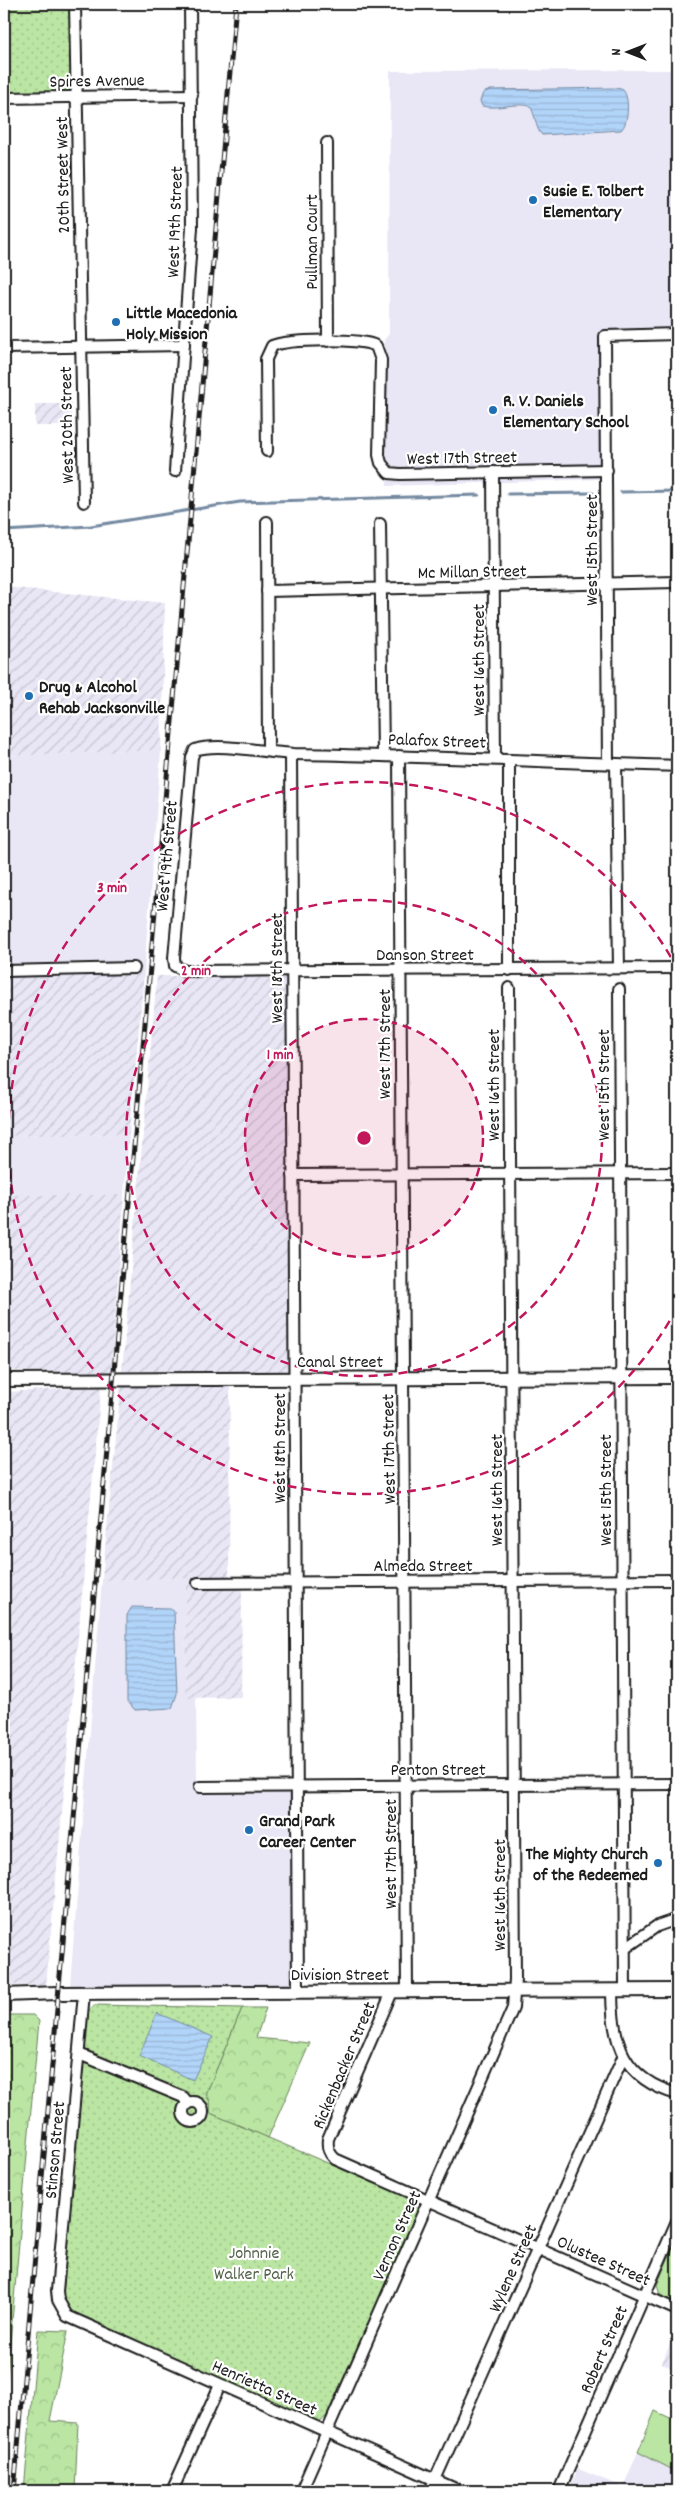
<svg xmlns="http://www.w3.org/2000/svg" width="681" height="2495" font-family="Dekko,sans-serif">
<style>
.built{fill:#e9e6f5}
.industrial{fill:url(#industrial-furrows)}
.green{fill:#bae5a2;stroke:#6b805f}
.forest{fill:url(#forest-crowns);stroke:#6b805f}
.park{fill:url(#park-dots);stroke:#6b805f}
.water{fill:url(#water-rules);stroke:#758aa1}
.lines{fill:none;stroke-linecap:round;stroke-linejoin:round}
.stream{stroke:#758aa1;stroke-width:3}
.minor-casing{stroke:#1c1c1c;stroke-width:14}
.tertiary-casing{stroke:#1c1c1c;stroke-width:16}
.minor{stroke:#fff;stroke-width:10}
.tertiary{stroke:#fff;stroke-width:12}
.rail-casing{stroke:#1c1c1c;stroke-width:5}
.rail{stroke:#fff;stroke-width:3;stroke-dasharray:9;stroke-linecap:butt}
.ring{fill:none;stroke:#c2185b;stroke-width:2.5;stroke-dasharray:9 6}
.poi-dot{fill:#1f6fb2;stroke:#fff;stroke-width:2}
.labels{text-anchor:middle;stroke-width:4.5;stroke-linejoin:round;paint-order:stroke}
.street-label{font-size:18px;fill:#1c1c1c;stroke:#fff}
.poi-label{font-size:18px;font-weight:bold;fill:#1c1c1c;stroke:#fff;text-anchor:start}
.park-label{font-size:18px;fill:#53624b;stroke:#fff}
.centre{fill:#c2185b;stroke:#fff;stroke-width:2.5}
.ring-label{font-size:15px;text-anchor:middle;font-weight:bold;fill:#c2185b;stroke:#fff;stroke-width:4.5;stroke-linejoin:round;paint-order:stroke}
</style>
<defs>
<pattern id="industrial-furrows" width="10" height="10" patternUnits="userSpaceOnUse" patternTransform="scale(1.25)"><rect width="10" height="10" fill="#e9e6f5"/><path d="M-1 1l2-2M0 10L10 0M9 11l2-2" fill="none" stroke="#c7c5d1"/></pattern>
<pattern id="forest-crowns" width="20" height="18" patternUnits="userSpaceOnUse" patternTransform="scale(1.25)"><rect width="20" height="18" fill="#bae5a2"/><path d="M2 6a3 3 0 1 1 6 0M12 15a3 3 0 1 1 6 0" fill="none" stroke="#9fc48b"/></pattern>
<pattern id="park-dots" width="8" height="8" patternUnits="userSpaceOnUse" patternTransform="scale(1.25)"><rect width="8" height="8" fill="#bae5a2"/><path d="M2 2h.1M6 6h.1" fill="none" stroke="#9fc48b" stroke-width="1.8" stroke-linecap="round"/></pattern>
<pattern id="water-rules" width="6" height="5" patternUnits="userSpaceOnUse" patternTransform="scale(1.25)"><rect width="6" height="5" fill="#b1d4f9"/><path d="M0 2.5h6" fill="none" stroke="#98b5d5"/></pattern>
</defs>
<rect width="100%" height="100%" fill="#fff"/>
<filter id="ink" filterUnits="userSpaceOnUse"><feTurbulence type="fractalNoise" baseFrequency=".02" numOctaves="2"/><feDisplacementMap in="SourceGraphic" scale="10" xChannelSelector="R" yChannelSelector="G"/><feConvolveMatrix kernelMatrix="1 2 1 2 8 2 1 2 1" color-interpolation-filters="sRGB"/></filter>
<g filter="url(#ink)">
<g class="built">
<path d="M677 70V329L599 331 602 479 387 486 384 340 389 334 390 71Z"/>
<path d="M161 750 144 973 4 974V756Z"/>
<path d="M129 1134 124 1195H4V1136Z"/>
<path d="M186 1578 185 1698H196L197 1780 304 1781V1985L70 1986 102 1580Z"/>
<path d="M638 2452 677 2472V2491H568L578 2469 623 2487Z"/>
</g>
<g class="industrial">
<path d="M35 404H71V414L66 415V426H35Z"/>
<path d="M4 587 165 603 161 750 4 756Z"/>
<path d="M144 973 129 1134 4 1136V974Z"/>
<path d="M157 976H287L288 1371H122Z"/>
<path d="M4 1195H124L111 1372 4 1371Z"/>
<path d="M230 1385 229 1587 242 1588 241 1697 185 1698 186 1578 102 1580 121 1386Z"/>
<path d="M101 1387 46 1986 4 1985V1392Z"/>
<path d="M677 2327V2371L662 2363Z"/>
</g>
<g class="green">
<path d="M677 2238V2303L660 2295 657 2285Z"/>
<path d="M655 2411 677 2421V2472L638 2452Z"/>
</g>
<g class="forest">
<path d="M242 2008H266L256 2038 310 2043 268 2138 210 2113V2102L206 2094Z"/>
<path d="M4 2015H33L39 2021 4 2410Z"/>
<path d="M38 2330 68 2331 50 2421 78 2423 75 2491H24Z"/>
</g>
<g class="park">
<path d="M70 4 72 93 4 94V5Z"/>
<path d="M94 2005 242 2008 206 2094 210 2102V2113L405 2196 416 2206 417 2214 326 2417 320 2421 312 2420 82 2318C72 2312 65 2306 63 2295L88 2012Z"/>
</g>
<g class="water">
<path d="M615 88 622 89C630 95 629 123 621 130L542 135C535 128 536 115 530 106 515 102 498 110 482 106L480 101 483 93 490 90Z"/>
<path d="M132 1607 169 1608 174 1611 177 1694 172 1708 135 1710 127 1701V1615Z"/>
<path d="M157 2013 213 2037 193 2080 139 2056Z"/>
</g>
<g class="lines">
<g class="stream">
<path d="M621 492 677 491"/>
<path d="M508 494 593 493"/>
<path d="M4 531 91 526 240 502 479 495"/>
</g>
<defs>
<g id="minor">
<path d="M75 4 84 502"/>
<path d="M4 98 192 95"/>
<path d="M327 143 328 341"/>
<path d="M4 348 184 345"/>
<path d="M267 451 266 359 272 346C288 339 360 338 376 346L381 360 379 455 381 463 389 473 400 474 607 470"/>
<path d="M175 471 192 228 190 4"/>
<path d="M493 472 495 758"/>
<path d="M267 522 268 750"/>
<path d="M380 524 383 754"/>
<path d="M267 591 677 582"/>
<path d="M291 754 298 1992"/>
<path d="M399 756 407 1992"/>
<path d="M509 761V970"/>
<path d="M608 763 605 336 677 334"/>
<path d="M616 764 619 968"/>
<path d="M677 766C549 762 422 756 294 754 268 753 218 742 195 750L192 757 174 958 175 966 185 971 677 968"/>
<path d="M4 971 134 968"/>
<path d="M619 989 625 1991"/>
<path d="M293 1175 677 1173"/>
<path d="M198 1583 677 1580"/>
<path d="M200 1787 677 1784"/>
<path d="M624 1949 657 1926 677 1919"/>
<path d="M612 1991C612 2043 623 2079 677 2094"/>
<path d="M392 1992 328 2139C327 2148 329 2153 335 2159L677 2310"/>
<path d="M84 1993 57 2291 58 2300 67 2316 460 2491"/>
<path d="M79 2054 183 2097 188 2103"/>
<circle cx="193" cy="2112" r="10"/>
<path d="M172 2491 220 2385"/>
<path d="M301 2491 513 2008 515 1979 509 988"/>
<path d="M430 2491 623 2057"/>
<path d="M559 2491 677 2221"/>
</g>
<g id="tertiary">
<path d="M4 1380 677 1377"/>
<path d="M4 1995 58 1993 677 1990"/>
</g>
</defs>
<use href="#minor" class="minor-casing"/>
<use href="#tertiary" class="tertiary-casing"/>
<use href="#minor" class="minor"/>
<use href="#tertiary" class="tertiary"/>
<defs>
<path id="rail" d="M14 2491 236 4"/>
</defs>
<use href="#rail" class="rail-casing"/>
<use href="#rail" class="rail"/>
</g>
</g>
<circle cx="364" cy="1138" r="119" fill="#c2185b" fill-opacity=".12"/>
<g class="ring">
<circle cx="364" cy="1138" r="119"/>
<circle cx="364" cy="1138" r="238"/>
<path d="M677 1308A356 356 0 1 1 677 968"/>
</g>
<g class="poi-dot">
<circle cx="533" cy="200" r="5"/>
<circle cx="116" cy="322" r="5"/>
<circle cx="493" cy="410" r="5"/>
<circle cx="29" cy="696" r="5"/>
<circle cx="249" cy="1830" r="5"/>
<circle cx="658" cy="1863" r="5"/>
</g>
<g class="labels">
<g class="street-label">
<text transform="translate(97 80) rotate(-1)" y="6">Spires Avenue</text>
<text transform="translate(62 175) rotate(-91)" y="6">20th Street West</text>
<text transform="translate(174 222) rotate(-88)" y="6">West 19th Street</text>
<text transform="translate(311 242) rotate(-90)" y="6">Pullman Court</text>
<text transform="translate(66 425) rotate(-91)" y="6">West 20th Street</text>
<text transform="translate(462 457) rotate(-1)" y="6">West 17th Street</text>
<text transform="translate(591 550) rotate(-90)" y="6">West 15th Street</text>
<text transform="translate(472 571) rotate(-1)" y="6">Mc Millan Street</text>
<text transform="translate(478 660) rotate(-90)" y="6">West 16th Street</text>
<text transform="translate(437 740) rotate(2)" y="6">Palafox Street</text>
<text transform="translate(166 856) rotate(-85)" y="6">West 19th Street</text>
<text x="425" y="960">Danson Street</text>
<text transform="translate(276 968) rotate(-90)" y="6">West 18th Street</text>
<text transform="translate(384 1044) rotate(-90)" y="6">West 17th Street</text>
<text transform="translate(493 1085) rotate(-90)" y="6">West 16th Street</text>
<text transform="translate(603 1085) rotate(-90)" y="6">West 15th Street</text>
<text x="340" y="1367">Canal Street</text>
<text transform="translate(279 1448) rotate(-90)" y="6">West 18th Street</text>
<text transform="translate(388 1449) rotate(-91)" y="6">West 17th Street</text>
<text transform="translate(496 1490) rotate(-90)" y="6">West 16th Street</text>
<text transform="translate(605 1490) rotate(-90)" y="6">West 15th Street</text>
<text x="423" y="1571">Almeda Street</text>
<text x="438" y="1775">Penton Street</text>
<text transform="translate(390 1854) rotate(-90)" y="6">West 17th Street</text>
<text transform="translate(499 1895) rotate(-90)" y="6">West 16th Street</text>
<text x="340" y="1980">Division Street</text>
<text transform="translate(343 2065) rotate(-67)" y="6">Rickenbacker Street</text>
<text transform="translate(54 2150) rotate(-85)" y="6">Stinson Street</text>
<text transform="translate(396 2235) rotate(-66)" y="6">Vernon Street</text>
<text transform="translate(604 2260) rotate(24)" y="6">Olustee Street</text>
<text transform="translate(512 2268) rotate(-66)" y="6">Wylene Street</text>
<text transform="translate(603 2349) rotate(-66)" y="6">Robert Street</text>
<text transform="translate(265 2387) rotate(24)" y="6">Henrietta Street</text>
</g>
<g class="poi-label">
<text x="543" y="196">Susie E. Tolbert<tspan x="543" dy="21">Elementary</tspan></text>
<text x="126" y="318">Little Macedonia<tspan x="126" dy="21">Holy Mission</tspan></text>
<text x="503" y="406">R. V. Daniels<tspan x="503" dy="21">Elementary School</tspan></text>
<text x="39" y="692">Drug &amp; Alcohol<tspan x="39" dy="21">Rehab Jacksonville</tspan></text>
<text x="259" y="1826">Grand Park<tspan x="259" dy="21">Career Center</tspan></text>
<text x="648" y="1859" text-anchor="end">The Mighty Church<tspan x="648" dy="21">of the Redeemed</tspan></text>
</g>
<g class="park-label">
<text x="254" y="2258">Johnnie<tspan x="254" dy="21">Walker Park</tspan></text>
</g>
</g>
<circle cx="364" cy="1138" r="8" class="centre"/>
<g class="ring-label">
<text x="112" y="892">3 min</text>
<text x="196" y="975">2 min</text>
<text x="280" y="1059">1 min</text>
</g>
<rect width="681" height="2495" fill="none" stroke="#fff" stroke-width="20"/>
<rect x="10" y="10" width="661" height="2475" fill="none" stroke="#1c1c1c" stroke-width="2" filter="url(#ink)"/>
<g transform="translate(628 52) rotate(270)" stroke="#ffffff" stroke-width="4" paint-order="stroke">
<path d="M0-4L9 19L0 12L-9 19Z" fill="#1c1c1c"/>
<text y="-8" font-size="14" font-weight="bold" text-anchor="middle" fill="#1c1c1c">N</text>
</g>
</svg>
